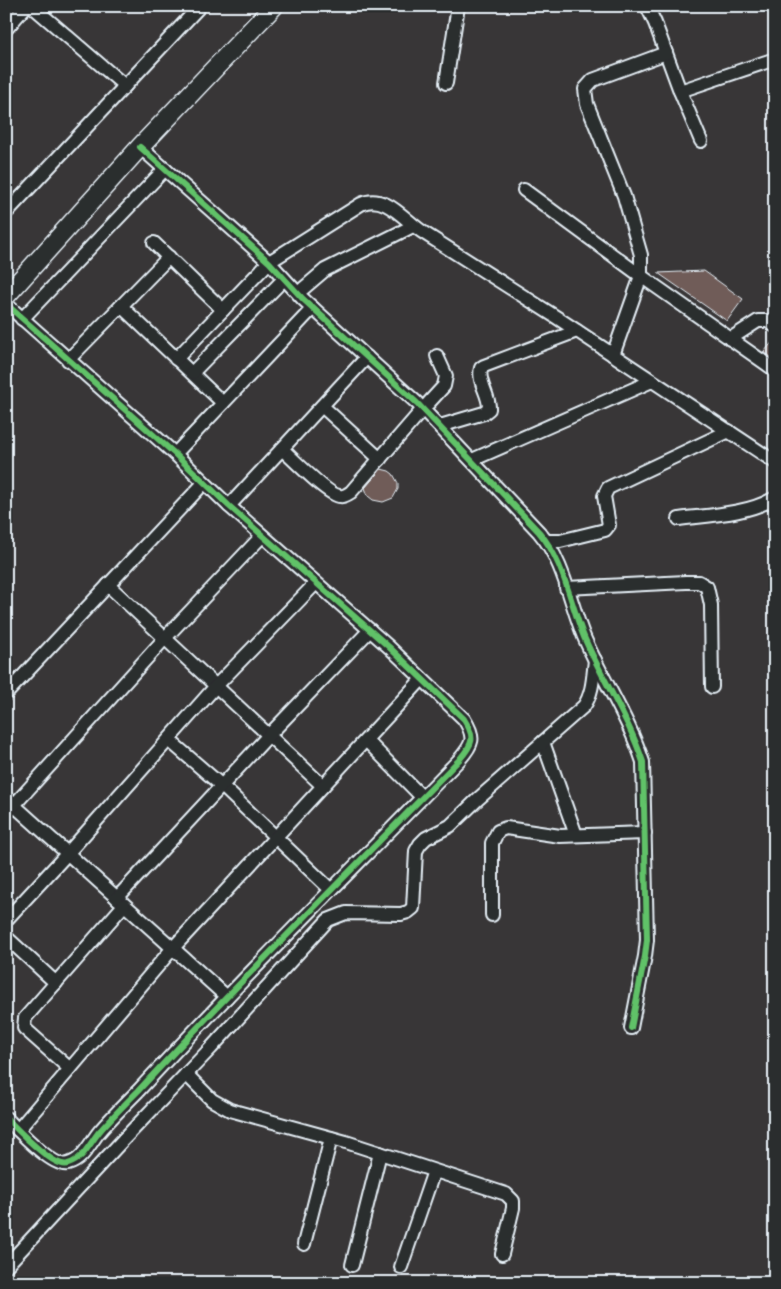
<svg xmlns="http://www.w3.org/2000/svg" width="781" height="1289" font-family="Caveat,sans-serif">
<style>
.building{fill:#6f5c59;stroke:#e8f1f8}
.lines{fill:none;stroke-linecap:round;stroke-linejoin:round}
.street-casing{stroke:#e8f1f8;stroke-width:16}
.secondary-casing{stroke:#e8f1f8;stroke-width:21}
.street{stroke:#2a2d2e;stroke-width:12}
.secondary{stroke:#2a2d2e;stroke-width:18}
.cycleway-casing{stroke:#2a2d2e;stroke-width:9}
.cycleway{stroke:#61c268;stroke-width:6}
</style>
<rect width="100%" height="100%" fill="#383637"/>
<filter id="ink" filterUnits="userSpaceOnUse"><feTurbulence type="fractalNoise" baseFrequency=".02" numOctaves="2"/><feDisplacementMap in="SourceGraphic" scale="10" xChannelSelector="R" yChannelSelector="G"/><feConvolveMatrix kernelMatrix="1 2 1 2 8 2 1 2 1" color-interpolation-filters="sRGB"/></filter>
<g filter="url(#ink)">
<g class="building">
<path d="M704 271 743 299 727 321 658 273Z"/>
<path d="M775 339V360L764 352Z"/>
<path d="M381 469 389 471 393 474 398 483V489L393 498 383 502 373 500 368 496 365 488Z"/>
</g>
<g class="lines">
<defs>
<g id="street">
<path d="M32 6 125 86"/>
<path d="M647 6 655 23 680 91 775 59"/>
<path d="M6 29 26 6"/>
<path d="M446 83 458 6"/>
<path d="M680 91 701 141"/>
<path d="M140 147 269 262 303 299 417 403 539 532C564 561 570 603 584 637 602 679 629 719 643 762L647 940 645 956 631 1028"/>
<path d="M524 190 641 276 775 370"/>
<path d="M6 213 200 6"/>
<path d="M154 243 223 310"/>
<path d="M298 293 325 270 413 226"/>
<path d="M6 304 175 454 229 506 389 647 464 719C476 738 473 744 459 760 352 870 242 978 138 1091 125 1104 111 1118 99 1132 90 1143 83 1160 68 1164 54 1169 17 1129 6 1118"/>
<path d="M121 306 223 403"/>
<path d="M22 319 165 169"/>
<path d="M730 339 758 321H768L775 326"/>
<path d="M613 355 641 276V255L624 196 587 104 585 89 593 80 666 53"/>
<path d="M176 359 269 262 361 204C385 192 405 221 424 233L556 317 775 462"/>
<path d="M68 360 169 257"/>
<path d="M192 373 284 279"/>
<path d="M322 406 380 459"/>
<path d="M440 426 484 413 489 409C490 395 477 382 481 368L484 366 577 331"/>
<path d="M282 449C292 458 329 496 340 496 344 497 348 494 351 492L423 409 444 386 446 376 437 356"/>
<path d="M175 454 313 308"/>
<path d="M472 460 652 381"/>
<path d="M229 506 367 357"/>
<path d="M679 519C711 515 747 514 775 498"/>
<path d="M547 541H560L605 530 609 525 604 496 608 488 729 431"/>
<path d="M108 585 323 786"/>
<path d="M566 588 686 582H699L707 587 711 605 712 687"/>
<path d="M6 694 204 483"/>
<path d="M169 740 222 786 331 890"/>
<path d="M366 740 422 797"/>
<path d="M543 742 576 835"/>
<path d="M6 798 227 997"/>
<path d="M6 814 165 638 262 536"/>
<path d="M117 898 269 735 370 630"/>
<path d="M492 915V843L498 831 506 828 560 836 645 833"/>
<path d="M6 920 67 854 216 686 316 583"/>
<path d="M6 937 56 983"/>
<path d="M70 1069 24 1028 25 1018 124 905"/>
<path d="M186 1074 212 1100 230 1110 346 1142 506 1194 513 1201V1208L502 1254"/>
<path d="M18 1130 173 948 422 679"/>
<path d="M304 1244 331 1138"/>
<path d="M352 1265 380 1153"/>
<path d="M6 1266 122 1141 211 1048 328 920 346 913 401 914 408 912 413 908 416 851 420 844 426 838 450 826 478 799 584 706C593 693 593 676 595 660"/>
<path d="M401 1267 434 1171"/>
</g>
<path id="secondary" d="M6 296 140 147 274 6"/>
</defs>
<use href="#street" class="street-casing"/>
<use href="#secondary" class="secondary-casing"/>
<use href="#street" class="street"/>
<use href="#secondary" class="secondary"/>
<defs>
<g id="cycleway">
<path d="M140 147 269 262 303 299 417 403 539 532C564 561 570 603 584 637 602 679 629 719 643 762L647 940 645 956 631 1028"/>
<path d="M6 304 175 454 229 506 389 647 464 719C476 738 473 744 459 760 352 870 242 978 138 1091 125 1104 111 1118 99 1132 90 1143 83 1160 68 1164 54 1169 17 1129 6 1118"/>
</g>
</defs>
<use href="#cycleway" class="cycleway-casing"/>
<use href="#cycleway" class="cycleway"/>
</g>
</g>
<rect width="781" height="1289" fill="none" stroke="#2a2d2e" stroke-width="25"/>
<rect x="12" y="12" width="756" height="1264" fill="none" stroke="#e8f1f8" stroke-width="2" filter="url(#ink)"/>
</svg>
